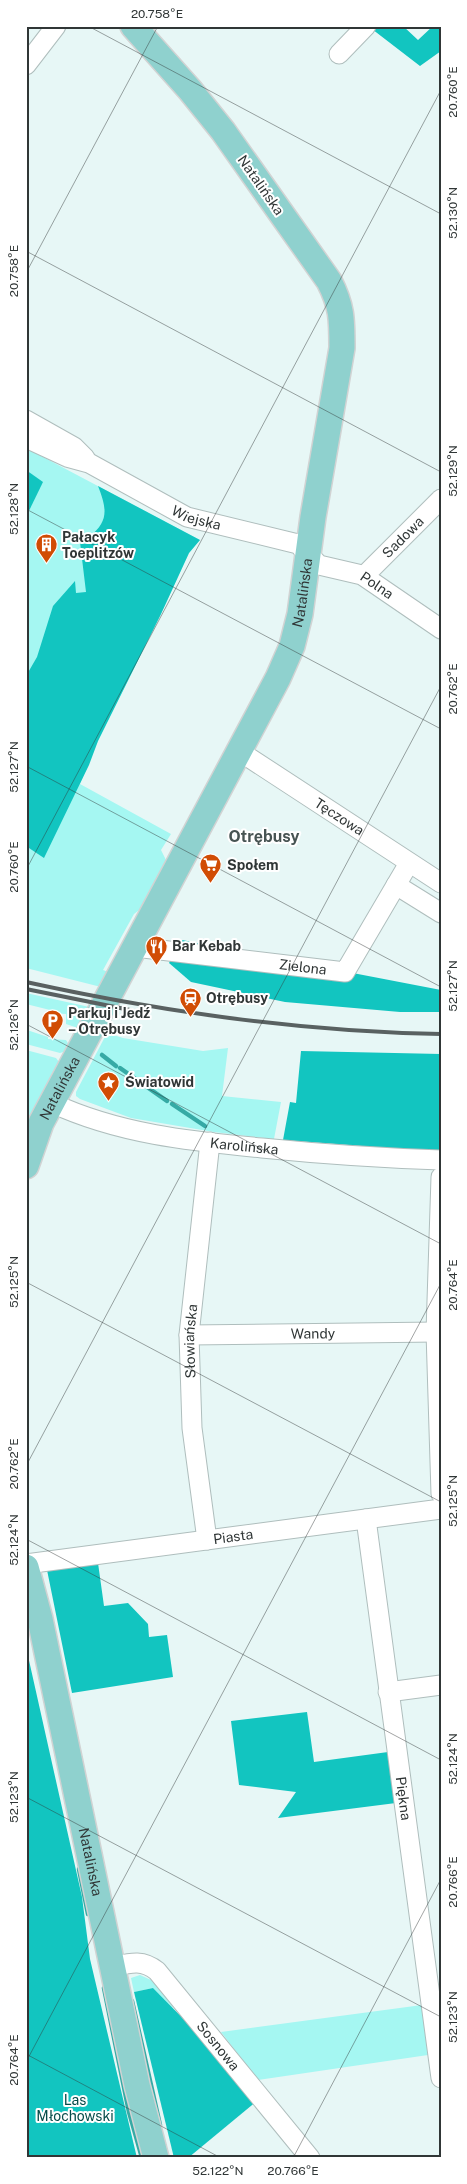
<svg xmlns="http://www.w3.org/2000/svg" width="467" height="2184" font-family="'Public Sans',sans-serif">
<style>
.green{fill:#a5f7f2}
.forest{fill:#12c5c0}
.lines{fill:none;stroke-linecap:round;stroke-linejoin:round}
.stream{stroke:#36aaa5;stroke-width:4.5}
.minor-casing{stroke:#afbebd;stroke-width:21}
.major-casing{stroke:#d1d3d3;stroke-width:28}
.minor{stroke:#fff;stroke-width:19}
.major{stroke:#8fd1ce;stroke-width:25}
.rail{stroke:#596161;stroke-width:4}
.ticks{fill:none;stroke:#303636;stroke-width:1;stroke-opacity:0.45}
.labels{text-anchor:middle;stroke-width:4;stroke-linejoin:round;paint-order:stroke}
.street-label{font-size:14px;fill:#303636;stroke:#fff}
.poi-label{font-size:14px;font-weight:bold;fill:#303636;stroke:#fff;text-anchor:start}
.park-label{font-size:14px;fill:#064c4a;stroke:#fff}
.quarter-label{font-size:16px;font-weight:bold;fill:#475453;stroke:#fff}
.neatline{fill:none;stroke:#303636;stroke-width:2}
.ticks-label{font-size:12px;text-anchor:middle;fill:#303636}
</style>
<rect width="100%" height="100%" fill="#e7f7f6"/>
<g class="green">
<path d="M26 448 200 540 189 553 161 614 98 741 80 784 171 834 161 850 168 864 147 904 134 914 103 970 113 974 105 988 26 968Z"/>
<path d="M26 993 94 1008 78 1028 66 1024V1014L50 1013V1010L26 1004Z"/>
<path d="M27 1030 48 1037V1039L66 1040 69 1045 66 1051 60 1053 26 1044Z"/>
<path d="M107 1033 123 1038 203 1051 228 1048 222 1096 281 1102 274 1139 214 1132 131 1118 80 1099 76 1096V1092Z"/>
<path d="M26 1050 56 1058 59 1062 51 1075 56 1079 29 1127 26 1126Z"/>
<path d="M140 1975 151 1980 175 2005 172 2007 153 1988 134 1992 131 1978Z"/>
<path d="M422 2005 428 2055 258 2080 221 2032Z"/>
</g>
<g class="forest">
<path d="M368 26H403L418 40 433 26H441V51L420 66Z"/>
<path d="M26 470 43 482 26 517Z"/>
<path d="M98 486 200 540 189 553 161 614 98 741 89 765 44 858 26 846V676L37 657 53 606 75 581 76 593 86 592 80 542 90 539 89 537C109 521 107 509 98 486Z"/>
<path d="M182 940 441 990V1012H400L285 1002 191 982 169 963Z"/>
<path d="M301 1051 441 1054V1152L283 1140 290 1102 296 1103Z"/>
<path d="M98 1563 104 1606 128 1603 148 1624 149 1637 167 1635 173 1677 72 1693 47 1570Z"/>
<path d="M26 1647 82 1897 90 1959 137 2158H26Z"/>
<path d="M307 1712 314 1762 388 1752 396 1803 278 1818 296 1792 239 1785 231 1721Z"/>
<path d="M153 1988 224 2060 258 2100 188 2158H174L134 1992Z"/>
</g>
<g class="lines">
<g class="stream">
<path d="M102 1055 116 1066"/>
<path d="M120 1068 167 1101"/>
<path d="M172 1104 205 1126"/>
<path d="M79 1869 88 1914"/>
<path d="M104 1988 129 2112 142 2158"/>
<path d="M132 2001 160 2125"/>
</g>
<defs>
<g id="minor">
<path d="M339 54 366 26"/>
<path d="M26 65 56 26"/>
<path d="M26 420 74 447 85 458"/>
<path id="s1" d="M26 438 67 457 89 463 187 517 298 544 319 565 362 575 441 629"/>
<path id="s2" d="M364 576 441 499"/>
<path id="s3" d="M239 751 441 883"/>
<path d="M396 885 441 913"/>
<path id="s4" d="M135 947 345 972 409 863"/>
<path id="s5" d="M52 1103C119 1134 189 1141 262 1148 322 1154 381 1158 441 1160"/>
<path d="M441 1177 436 1332 441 1494"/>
<path id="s6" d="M189 1335 436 1332"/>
<path id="s7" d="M366 1519 441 2078"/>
<path id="s8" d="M207 1540 192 1428 189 1335 210 1142"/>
<path id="s9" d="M26 1564 441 1509"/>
<path d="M388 1692 441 1685"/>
<path id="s10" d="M112 1967C130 1963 142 1959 157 1971L310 2158"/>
</g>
<g id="major">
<path id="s11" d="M26 1166 41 1123 278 678 292 646 300 614 313 517 342 348C342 319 342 306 329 281L223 131 190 90 133 26"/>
<path id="s12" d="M26 1567 40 1619 137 2085 156 2158"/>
</g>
</defs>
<use href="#minor" class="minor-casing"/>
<use href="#major" class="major-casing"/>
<use href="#minor" class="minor"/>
<use href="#major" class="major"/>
<g class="rail">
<path d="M26 982C163 1012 301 1032 441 1034"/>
<path d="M26 989 130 1010"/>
</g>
</g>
<path class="ticks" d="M88 26 441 214M26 251 441 472M26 273 158 26M26 509 441 729M26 766 441 987M26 870 441 90M26 1024 441 1244M26 1282 441 1502M26 1466 441 686M26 1539 441 1760M26 1797 441 2017M26 2054 221 2158M26 2062 441 1283M293 2158 441 1879"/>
<defs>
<symbol id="building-pin" viewBox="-11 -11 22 30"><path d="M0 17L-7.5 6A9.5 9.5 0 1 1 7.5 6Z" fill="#d14c04" stroke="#fff"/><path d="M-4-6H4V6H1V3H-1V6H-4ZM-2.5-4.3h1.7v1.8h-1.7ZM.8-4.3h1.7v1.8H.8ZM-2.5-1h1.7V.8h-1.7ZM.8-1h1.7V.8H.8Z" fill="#fff"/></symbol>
<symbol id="supermarket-pin" viewBox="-11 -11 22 30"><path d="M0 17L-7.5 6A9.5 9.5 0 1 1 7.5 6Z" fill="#d14c04" stroke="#fff"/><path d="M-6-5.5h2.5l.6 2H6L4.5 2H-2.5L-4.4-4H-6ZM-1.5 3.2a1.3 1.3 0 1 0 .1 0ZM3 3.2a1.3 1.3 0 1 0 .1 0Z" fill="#fff"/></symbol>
<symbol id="restaurant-pin" viewBox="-11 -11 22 30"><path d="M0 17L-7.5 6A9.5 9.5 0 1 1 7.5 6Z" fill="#d14c04" stroke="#fff"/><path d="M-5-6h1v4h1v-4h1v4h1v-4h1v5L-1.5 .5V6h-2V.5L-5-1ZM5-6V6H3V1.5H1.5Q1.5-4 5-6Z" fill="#fff"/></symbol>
<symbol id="station-pin" viewBox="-11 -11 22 30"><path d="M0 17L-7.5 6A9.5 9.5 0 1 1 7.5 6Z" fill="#d14c04" stroke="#fff"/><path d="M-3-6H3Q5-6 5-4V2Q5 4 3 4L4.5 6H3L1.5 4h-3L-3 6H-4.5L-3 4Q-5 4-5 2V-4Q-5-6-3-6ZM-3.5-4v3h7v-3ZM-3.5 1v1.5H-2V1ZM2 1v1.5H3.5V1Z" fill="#fff"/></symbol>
<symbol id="parking-pin" viewBox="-11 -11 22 30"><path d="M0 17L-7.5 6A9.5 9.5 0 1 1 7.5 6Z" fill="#d14c04" stroke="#fff"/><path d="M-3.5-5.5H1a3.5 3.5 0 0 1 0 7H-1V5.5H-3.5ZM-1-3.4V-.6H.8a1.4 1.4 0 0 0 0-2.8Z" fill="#fff"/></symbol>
<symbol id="sight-pin" viewBox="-11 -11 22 30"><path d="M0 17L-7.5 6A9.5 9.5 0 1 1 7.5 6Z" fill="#d14c04" stroke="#fff"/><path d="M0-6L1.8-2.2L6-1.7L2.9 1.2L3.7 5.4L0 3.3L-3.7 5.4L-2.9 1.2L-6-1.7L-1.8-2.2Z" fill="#fff"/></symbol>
</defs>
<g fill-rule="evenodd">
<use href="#building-pin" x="34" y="532" width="25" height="34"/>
<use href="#supermarket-pin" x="198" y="852" width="25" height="34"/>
<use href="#restaurant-pin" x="144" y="934" width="25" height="34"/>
<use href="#station-pin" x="178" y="986" width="25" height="34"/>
<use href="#parking-pin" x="40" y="1008" width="25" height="34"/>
<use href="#sight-pin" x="96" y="1070" width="25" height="34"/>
</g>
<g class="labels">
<g class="street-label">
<text transform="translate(261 185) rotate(55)" y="5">Natalińska</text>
<text dy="5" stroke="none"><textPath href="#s1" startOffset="189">Wiejska</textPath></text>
<text dy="5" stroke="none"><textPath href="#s2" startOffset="55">Sadowa</textPath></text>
<text dy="5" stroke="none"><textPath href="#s1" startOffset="386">Polna</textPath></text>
<text dy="5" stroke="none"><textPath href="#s11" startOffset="639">Natalińska</textPath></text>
<text dy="5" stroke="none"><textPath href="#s3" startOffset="120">Tęczowa</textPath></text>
<text dy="5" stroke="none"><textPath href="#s4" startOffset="169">Zielona</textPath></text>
<text dy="5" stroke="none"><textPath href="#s11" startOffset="85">Natalińska</textPath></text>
<text dy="5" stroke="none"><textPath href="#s5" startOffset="198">Karolińska</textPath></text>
<text dy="5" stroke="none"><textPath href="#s6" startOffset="124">Wandy</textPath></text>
<text dy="5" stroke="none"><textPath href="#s8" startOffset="200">Słowiańska</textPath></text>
<text dy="5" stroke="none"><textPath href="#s9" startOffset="209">Piasta</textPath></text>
<text dy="5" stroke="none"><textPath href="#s7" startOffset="282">Piękna</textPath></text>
<text dy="5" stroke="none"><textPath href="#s12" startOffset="302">Natalińska</textPath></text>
<text dy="5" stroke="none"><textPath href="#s10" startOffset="144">Sosnowa</textPath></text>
</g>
<g class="poi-label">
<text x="62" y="542">Pałacyk<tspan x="62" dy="16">Toeplitzów</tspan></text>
<text x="227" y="870">Społem</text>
<text x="172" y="951">Bar Kebab</text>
<text x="206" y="1003">Otrębusy</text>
<text x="68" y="1018">Parkuj i Jedź<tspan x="68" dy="16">– Otrębusy</tspan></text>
<text x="125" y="1087">Światowid</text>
</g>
<g class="park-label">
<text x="75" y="2105">Las<tspan x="75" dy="16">Młochowski</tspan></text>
</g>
<g class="quarter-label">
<text x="264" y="842">Otrębusy</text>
</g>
</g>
<rect width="467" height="2184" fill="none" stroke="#ffffff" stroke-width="55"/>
<rect x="28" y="28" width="412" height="2128" class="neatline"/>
<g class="ticks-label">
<text x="157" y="18">20.758°E</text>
<text transform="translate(453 92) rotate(-90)" y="4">20.760°E</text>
<text transform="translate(453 213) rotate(-90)" y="4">52.130°N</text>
<text transform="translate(14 271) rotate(-90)" y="4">20.758°E</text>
<text transform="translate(453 471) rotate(-90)" y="4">52.129°N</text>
<text transform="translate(14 509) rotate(-90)" y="4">52.128°N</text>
<text transform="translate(453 689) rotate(-90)" y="4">20.762°E</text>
<text transform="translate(14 767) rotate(-90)" y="4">52.127°N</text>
<text transform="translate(14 867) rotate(-90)" y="4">20.760°E</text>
<text transform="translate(453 986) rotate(-90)" y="4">52.127°N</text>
<text transform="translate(14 1025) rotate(-90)" y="4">52.126°N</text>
<text transform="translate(14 1282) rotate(-90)" y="4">52.125°N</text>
<text transform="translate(453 1285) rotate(-90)" y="4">20.764°E</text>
<text transform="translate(14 1464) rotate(-90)" y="4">20.762°E</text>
<text transform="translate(453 1501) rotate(-90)" y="4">52.125°N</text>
<text transform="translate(14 1540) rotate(-90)" y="4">52.124°N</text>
<text transform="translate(453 1759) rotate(-90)" y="4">52.124°N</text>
<text transform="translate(14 1797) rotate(-90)" y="4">52.123°N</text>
<text transform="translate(453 1882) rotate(-90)" y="4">20.766°E</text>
<text transform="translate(453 2017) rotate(-90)" y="4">52.123°N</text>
<text transform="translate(14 2060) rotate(-90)" y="4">20.764°E</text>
<text x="218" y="2175">52.122°N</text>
<text x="293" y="2175">20.766°E</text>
</g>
</svg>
